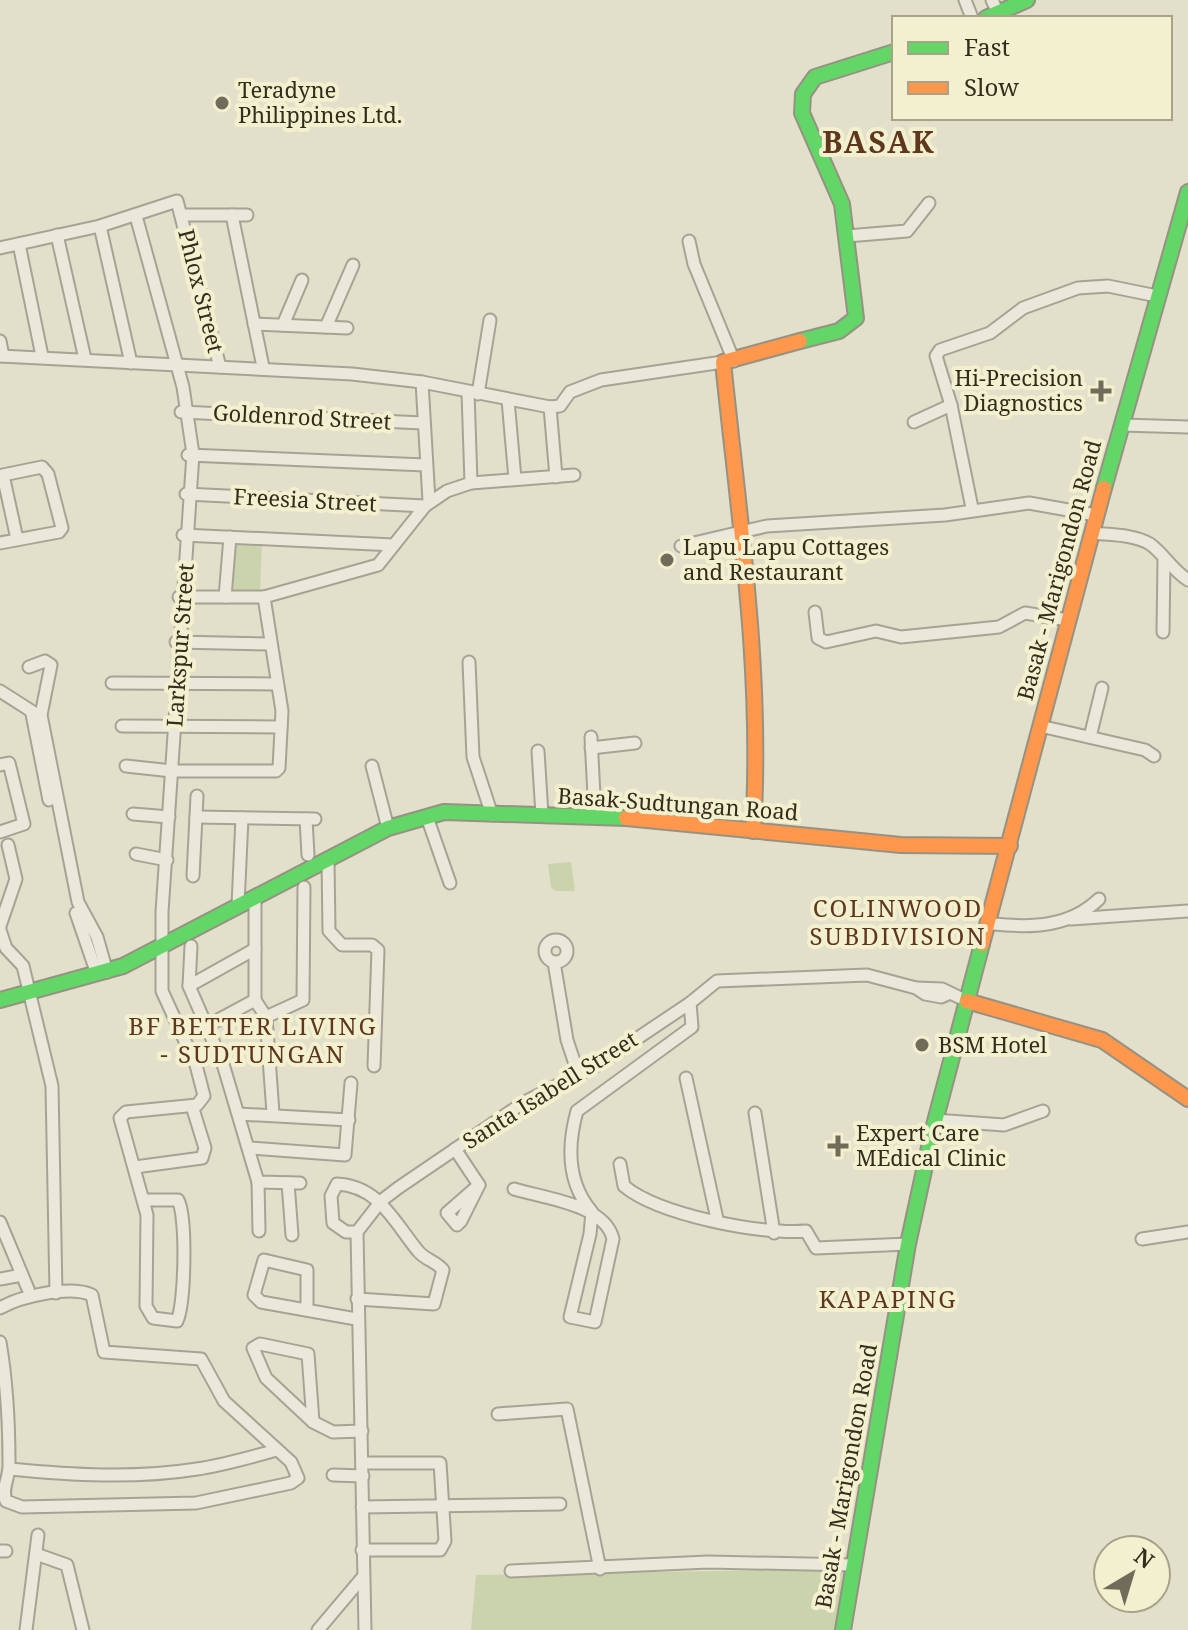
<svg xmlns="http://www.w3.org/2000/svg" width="1188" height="1630" font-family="'Noto Serif',serif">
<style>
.green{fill:#cbd3ad}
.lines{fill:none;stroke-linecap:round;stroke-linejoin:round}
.street-casing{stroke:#a7a394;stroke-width:15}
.fast-casing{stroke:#969283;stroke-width:18}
.slow-casing{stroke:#969283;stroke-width:18}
.street{stroke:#eae8db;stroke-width:11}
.fast{stroke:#63d668;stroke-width:14}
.slow{stroke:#ff974d;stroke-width:14}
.poi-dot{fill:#716b5a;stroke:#f3f0cf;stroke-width:3}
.labels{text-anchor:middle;stroke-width:8;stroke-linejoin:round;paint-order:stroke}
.poi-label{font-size:22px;fill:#342c1d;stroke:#f3f0cf;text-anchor:start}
.street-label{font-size:22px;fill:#342c1d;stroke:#f3f0cf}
.neighbourhood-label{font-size:24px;letter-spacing:2px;fill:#5f371e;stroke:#f3f0cf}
.district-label{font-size:30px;font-weight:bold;letter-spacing:2px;fill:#5f371e;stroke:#f3f0cf}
</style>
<rect width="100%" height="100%" fill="#e2dfca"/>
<g class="green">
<path d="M236 542 262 543 260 591H233Z"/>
<path d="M571 862 575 891H556L551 887 548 864Z"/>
<path d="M845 1569 837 1630H471L476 1575Z"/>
</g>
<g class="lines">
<defs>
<g id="street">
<path d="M965 0 972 18"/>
<path d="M992 0 998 13"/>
<path d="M181 215H247"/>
<path d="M232 215 263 367"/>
<path d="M136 216 183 387 193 454 162 912V991L196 1065 204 1096 197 1105 126 1112 120 1118 147 1215 146 1306 153 1318 177 1321C185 1304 187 1217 178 1200H144"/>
<path d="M100 226 131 363"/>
<path d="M57 235 85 359"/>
<path d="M847 236 907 231 929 203"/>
<path d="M689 241 694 264 734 361"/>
<path d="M19 244 42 356"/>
<path d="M0 248 100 226 177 201 220 367"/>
<path d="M254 324 347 328"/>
<path d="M283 325 302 280"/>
<path d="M326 327 353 265"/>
<path d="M0 341 3 356"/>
<path d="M0 356 352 374 422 382 550 407 560 406 570 392 601 380 723 362"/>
<path d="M422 382 429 501"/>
<path d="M468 392 471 483"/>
<path d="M478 394 490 320"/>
<path d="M508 400 515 479"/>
<path d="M550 407 556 477"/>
<path d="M181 412 423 423"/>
<path d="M914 422 951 405"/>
<path d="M1122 425 1188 427"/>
<path d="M188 455 425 465"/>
<path d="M186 494 425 506"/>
<path d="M972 508 951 405 936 356 940 350 990 333 1023 308 1078 288 1108 286 1157 296"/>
<path d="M1091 533C1109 535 1134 534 1150 544 1164 554 1172 570 1188 580"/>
<path d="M183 535 394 545"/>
<path d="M0 543 59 532 62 528 48 474 42 467 3 475 17 539"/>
<path d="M681 546 767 526 945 515 1029 503 1096 515"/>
<path d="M179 597H264L378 565 425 506 447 491 471 483 574 475"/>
<path d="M225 597 230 537"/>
<path d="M815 612 818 638 826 642 876 631 901 637 999 627 1025 613 1068 620"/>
<path d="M1163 632 1164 560"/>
<path d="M176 642 270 644"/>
<path d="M469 662 473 757 492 815"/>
<path d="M29 667 45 661 51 665 41 715 78 902 97 937 107 972"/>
<path d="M112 683 277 684"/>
<path d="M0 691 36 714"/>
<path d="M32 714 49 800"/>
<path d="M122 726 281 727"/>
<path d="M1040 726 1145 750 1154 756"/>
<path d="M591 737 595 815"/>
<path d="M1090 737 1102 688"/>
<path d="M591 748 635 743"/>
<path d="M538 751 542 815"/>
<path d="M0 765 9 763 24 824 0 832"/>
<path d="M126 766 172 771H276L279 768 282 711 264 597"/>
<path d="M372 766 388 828"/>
<path d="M133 814 169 817"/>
<path d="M196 817 315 819"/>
<path d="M427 817 450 883"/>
<path d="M306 819 308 855"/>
<path d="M136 854 167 860"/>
<path d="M328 860 329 931 342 945H372L378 950 374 1066"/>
<path d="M193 876 197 796"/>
<path d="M255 896V1000L266 1017 273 1113"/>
<path d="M238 905 242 818"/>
<path d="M76 913 97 974"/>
<path d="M1071 919 1188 911"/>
<path d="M994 924C1032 928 1070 927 1099 899"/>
<path d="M0 926 16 879 8 845"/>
<path d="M0 930 6 948 23 966 52 1086 56 1293"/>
<circle cx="556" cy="951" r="11"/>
<path d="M191 946 189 986 223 1064 258 1182 300 1183"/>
<path d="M554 962 567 1040 579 1076"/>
<path d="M189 986 255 949"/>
<path d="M916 988 942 989 967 1001"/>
<path d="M266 1017 303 1000 304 887"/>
<path d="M207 1026 255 1000"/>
<path d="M686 1078 717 1219"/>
<path d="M755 1113 774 1233"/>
<path d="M239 1114 349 1120"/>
<path d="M935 1120 1004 1125 1043 1111"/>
<path d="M250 1148 345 1155 351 1083"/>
<path d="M455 1149 479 1185"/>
<path d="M620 1164 624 1186C659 1215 761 1235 806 1231L816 1248 908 1244"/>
<path d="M135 1167 202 1158 205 1148 192 1106"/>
<path d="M258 1182 259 1231"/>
<path d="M288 1183 292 1235"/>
<path d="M479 1185 461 1221 457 1225 447 1213Z"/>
<path d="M514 1189C543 1198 605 1204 613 1239L595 1322 570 1317 590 1234 592 1212C568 1184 567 1147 577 1111L692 1027 690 1003"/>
<path d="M0 1222 28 1289"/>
<path d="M1142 1239 1188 1232"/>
<path d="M0 1279 22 1275"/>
<path d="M357 1299 434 1304 443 1270C436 1261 425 1260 418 1251 394 1222 379 1186 337 1184L331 1196 333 1223 346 1232H357"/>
<path d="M0 1308C21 1296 70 1285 92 1295L104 1352 201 1359 224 1401 291 1462 298 1478 291 1483 196 1503 22 1507 6 1501C1 1488 10 1477 9 1463 9 1422 7 1383 0 1342"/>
<path d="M307 1310V1270L264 1260 254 1295 261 1302 356 1319"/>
<path d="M260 1344 308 1354 313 1422 266 1378 253 1348Z"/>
<path d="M498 1414 567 1409 600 1569"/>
<path d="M313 1422 333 1432 362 1431"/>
<path d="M10 1469C72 1475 134 1479 197 1469 224 1465 251 1457 277 1450"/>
<path d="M333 1475 363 1476"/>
<path d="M362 1507 560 1504"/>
<path d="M362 1550H440L445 1541 440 1463H363"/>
<path d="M0 1551H6"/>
<path d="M36 1554 67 1565 83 1630"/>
<path d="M511 1571 708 1562 853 1565"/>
<path d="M26 1630 38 1535"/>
<path d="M318 1630 362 1578"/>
<path d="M365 1630 357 1232 381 1201 398 1188 523 1103 599 1064 690 1003 717 981 867 975 916 988 925 994 941 997 948 994"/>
</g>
<g id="fast">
<path d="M986 18 1027 0"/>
<path d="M800 341 839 331 856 318 842 204 802 113 803 94 815 77 894 52"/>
<path d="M1104 488 1188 192"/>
<path d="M0 1000 123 966 388 828 444 812 626 818"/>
<path d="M843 1630 908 1244 933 1129 982 944"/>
</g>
<g id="slow">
<path d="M626 818 901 845 1010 846"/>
<path d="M753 831C763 673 739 519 723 362L800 341"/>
<path d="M982 944 1104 488"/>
<path d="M967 1001 1102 1040 1188 1099"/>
</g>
</defs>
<use href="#street" class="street-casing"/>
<use href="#fast" class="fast-casing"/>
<use href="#slow" class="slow-casing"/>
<use href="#street" class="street"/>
<use href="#fast" class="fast"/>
<use href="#slow" class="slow"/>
</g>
<g class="poi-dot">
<circle cx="222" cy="103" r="8"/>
<path d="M1097 379h8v8h8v8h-8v8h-8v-8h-8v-8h8z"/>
<circle cx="667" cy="560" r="8"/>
<circle cx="922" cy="1045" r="8"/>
<path d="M834 1134h8v8h8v8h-8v8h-8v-8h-8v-8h8z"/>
</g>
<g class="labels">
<g class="poi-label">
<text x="238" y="98">Teradyne<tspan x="238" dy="25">Philippines Ltd.</tspan></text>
<text x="1083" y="386" text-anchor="end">Hi-Precision<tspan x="1083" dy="25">Diagnostics</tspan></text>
<text x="683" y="555">Lapu Lapu Cottages<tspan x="683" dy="25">and Restaurant</tspan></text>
<text x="938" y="1053">BSM Hotel</text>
<text x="856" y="1141">Expert Care<tspan x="856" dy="25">MEdical Clinic</tspan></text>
</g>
<g class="street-label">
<text transform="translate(201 291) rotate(76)" y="8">Phlox Street</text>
<text transform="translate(302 417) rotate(3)" y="8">Goldenrod Street</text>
<text transform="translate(305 500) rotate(3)" y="8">Freesia Street</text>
<text transform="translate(1059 570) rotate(-75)" y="8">Basak - Marigondon Road</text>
<text transform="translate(180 645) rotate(-86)" y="8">Larkspur Street</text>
<text transform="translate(678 804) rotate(4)" y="8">Basak-Sudtungan Road</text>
<text transform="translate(550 1090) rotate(-32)" y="8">Santa Isabell Street</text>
<text transform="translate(846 1476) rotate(-80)" y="8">Basak - Marigondon Road</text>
</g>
<g class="neighbourhood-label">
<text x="898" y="917">COLINWOOD<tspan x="898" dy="28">SUBDIVISION</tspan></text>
<text x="253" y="1035">BF BETTER LIVING<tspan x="253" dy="28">- SUDTUNGAN</tspan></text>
<text x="888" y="1308">KAPAPING</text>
</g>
<g class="district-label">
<text x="879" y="153">BASAK</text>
</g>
</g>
<rect x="892" y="16" width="280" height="104" fill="#f3f0cf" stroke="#a7a288" stroke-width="2"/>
<rect x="908" y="42" width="40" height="12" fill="#63d668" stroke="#a7a288" stroke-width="2"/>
<text x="964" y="56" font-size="24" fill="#342c1d">Fast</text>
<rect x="908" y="82" width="40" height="12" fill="#ff974d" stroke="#a7a288" stroke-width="2"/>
<text x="964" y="96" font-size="24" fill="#342c1d">Slow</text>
<g transform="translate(1132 1574) rotate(38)"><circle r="38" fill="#f3f0cf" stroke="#a7a288" stroke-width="2"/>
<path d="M0-6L14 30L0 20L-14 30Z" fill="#716b5a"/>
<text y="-12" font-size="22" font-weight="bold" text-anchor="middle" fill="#342c1d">N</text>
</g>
</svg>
